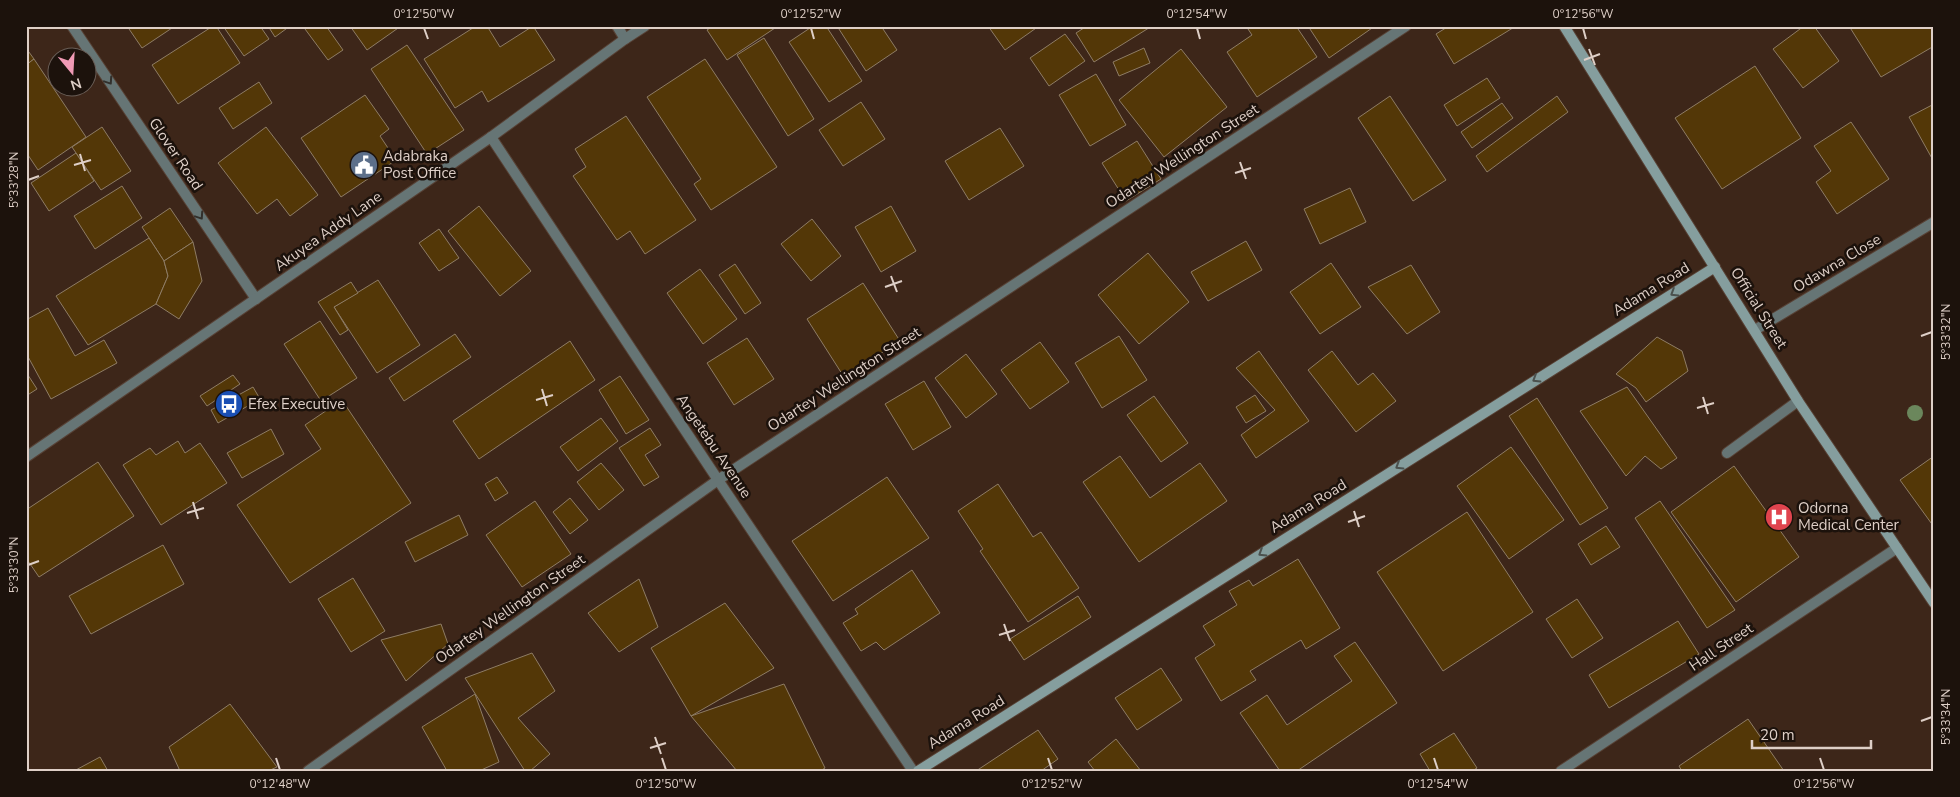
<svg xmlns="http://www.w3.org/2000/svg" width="1960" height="797" font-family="'Nunito Sans',sans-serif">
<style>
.building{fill:#533707;stroke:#8e7c65}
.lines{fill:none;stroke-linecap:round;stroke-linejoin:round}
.lane-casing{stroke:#574135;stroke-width:12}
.street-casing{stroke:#574135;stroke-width:12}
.secondary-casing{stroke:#574135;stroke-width:12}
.lane{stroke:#667575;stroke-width:10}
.street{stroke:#667575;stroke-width:10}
.secondary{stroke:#859e9e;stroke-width:10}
.tree{fill:#6b875c}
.oneway{stroke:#32302c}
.oneway2{stroke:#4b514e}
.ticks{fill:none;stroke:#decfc7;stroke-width:2}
.labels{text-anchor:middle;stroke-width:5;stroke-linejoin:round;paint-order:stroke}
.street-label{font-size:15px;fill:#decfc7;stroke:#1c120c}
.poi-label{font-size:15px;fill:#decfc7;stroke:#1c120c;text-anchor:start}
.neatline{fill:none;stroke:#decfc7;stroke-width:2}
.ticks-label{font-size:12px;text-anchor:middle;fill:#decfc7}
</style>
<rect width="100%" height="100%" fill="#3d2619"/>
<g class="building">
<path d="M127 26H175L142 48Z"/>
<path d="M213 26H216L240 63 178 104 152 65Z"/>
<path d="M223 26H260L269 39 244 56Z"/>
<path d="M268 26H290L275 37Z"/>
<path d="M309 26H326L343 50 328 60 305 29Z"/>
<path d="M350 26H401L367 50Z"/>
<path d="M476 26H487L500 47 533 26 555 60 488 102 482 91 455 108 424 59Z"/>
<path d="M713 26H778L727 60 707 30Z"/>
<path d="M813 26H826L862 81 829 102 789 42Z"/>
<path d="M837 26H881L897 50 866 71Z"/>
<path d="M988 26H1039L1005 50Z"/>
<path d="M1087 26H1152L1094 62 1076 33Z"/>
<path d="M1246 26H1296L1317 57 1257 97 1227 52 1252 35Z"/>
<path d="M1308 26H1375L1329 58Z"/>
<path d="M1449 26H1516L1454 64 1436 34Z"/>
<path d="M1804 26H1814L1839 61 1803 88 1773 49Z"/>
<path d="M1849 26H1934V46L1881 77Z"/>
<path d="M1065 34 1085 61 1049 86 1030 58Z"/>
<path d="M764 38 814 119 788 136 737 55Z"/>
<path d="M407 45 464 130 427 154 371 69Z"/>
<path d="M26 48 34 59 26 65Z"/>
<path d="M1144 48 1150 63 1119 76 1113 62Z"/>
<path d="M1181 49 1227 107 1164 157 1119 100Z"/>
<path d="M34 59 86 137 38 170 26 152V65Z"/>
<path d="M705 59 777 167 711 210 694 184 701 179 647 97Z"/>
<path d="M1755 66 1801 138 1722 189 1675 118Z"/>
<path d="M1096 74 1126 125 1090 146 1059 95Z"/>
<path d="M1487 78 1500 98 1457 126 1444 105Z"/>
<path d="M259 82 272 103 233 129 219 108Z"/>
<path d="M365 95 389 129 380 136 396 160 341 197 301 138Z"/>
<path d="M1390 96 1446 180 1413 201 1358 118Z"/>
<path d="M1557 96 1568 112 1487 172 1476 156Z"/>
<path d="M861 102 885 139 843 166 819 130Z"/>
<path d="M1502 103 1513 118 1472 148 1461 132Z"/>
<path d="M1934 104V162L1909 117Z"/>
<path d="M626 116 696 220 645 254 630 231 617 240 573 176 586 167 575 149Z"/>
<path d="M1851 122 1889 179 1837 214 1816 182 1831 171 1814 146Z"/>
<path d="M102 127 131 171 101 190 72 147Z"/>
<path d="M266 127 318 195 290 216 277 199 257 214 218 163Z"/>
<path d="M1000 128 1024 166 969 200 945 161Z"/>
<path d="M1137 141 1161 179 1126 201 1102 163Z"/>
<path d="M76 153 94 181 49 211 31 183Z"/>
<path d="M122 186 142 218 95 249 74 216Z"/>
<path d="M1350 188 1366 222 1320 244 1304 209Z"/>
<path d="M479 206 531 271 500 296 448 231Z"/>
<path d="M891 206 916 251 881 272 855 227Z"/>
<path d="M170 208 193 242 164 261 142 227Z"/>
<path d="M812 219 841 256 811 281 781 244Z"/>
<path d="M439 229 459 258 439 271 419 243Z"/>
<path d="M149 238 164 261 168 276 156 304 88 345 56 296Z"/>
<path d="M1246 241 1262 270 1208 301 1191 272Z"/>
<path d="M193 242 202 281 179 319 156 304 168 276 164 261Z"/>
<path d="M1148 253 1189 302 1139 344 1098 295Z"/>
<path d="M1331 263 1361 307 1320 334 1290 292Z"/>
<path d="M735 264 761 303 745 314 719 275Z"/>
<path d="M1411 265 1440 312 1407 334 1368 287Z"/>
<path d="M700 269 737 319 703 344 667 293Z"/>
<path d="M378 280 420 345 377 373 334 307Z"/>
<path d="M351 282 358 293 334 307 348 330 340 335 318 302Z"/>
<path d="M863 283 900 341 844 377 807 319Z"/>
<path d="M48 308 75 356 104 340 117 363 51 399 26 353V320Z"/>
<path d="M320 321 357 378 321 401 284 344Z"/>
<path d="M455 334 471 357 404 401 389 378Z"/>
<path d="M1119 336 1147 380 1102 408 1075 363Z"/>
<path d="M1657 337 1682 351 1688 371 1646 402 1636 388 1616 374Z"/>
<path d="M747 338 774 379 734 405 707 363Z"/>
<path d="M570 341 595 380 479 459 453 421Z"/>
<path d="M1040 342 1069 382 1030 409 1001 370Z"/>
<path d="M1259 351 1309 421 1256 458 1241 435 1275 410 1236 368Z"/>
<path d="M1332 351 1358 385 1373 373 1396 401 1356 432 1308 370Z"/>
<path d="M966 354 997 394 966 418 935 378Z"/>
<path d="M26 372 37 389 26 396Z"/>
<path d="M233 375 240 384 207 406 200 396Z"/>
<path d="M620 376 649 420 626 434 599 390Z"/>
<path d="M924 381 951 427 913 450 885 404Z"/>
<path d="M253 387 260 399 218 423 211 410Z"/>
<path d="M1627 387 1677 458 1661 469 1645 456 1626 476 1580 411Z"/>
<path d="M1255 395 1266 411 1246 423 1236 407Z"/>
<path d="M1154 396 1188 443 1161 462 1127 415Z"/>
<path d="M1537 398 1608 508 1580 525 1509 416Z"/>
<path d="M342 400 411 503 290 583 237 505 321 449 305 425Z"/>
<path d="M601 418 618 441 578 471 560 447Z"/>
<path d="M650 428 661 445 645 455 659 477 644 486 619 448Z"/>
<path d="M271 429 284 454 242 478 227 453Z"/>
<path d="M178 441 185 453 200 443 227 483 161 525 123 465 150 448 156 455Z"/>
<path d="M1511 447 1564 520 1509 559 1457 486Z"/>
<path d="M1120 456 1150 498 1200 463 1227 501 1139 562 1083 482Z"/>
<path d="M1934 456V527L1900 480Z"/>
<path d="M98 462 134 516 39 577 26 558V510Z"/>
<path d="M601 463 624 490 599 510 577 482Z"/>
<path d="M1734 466 1799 557 1736 602 1671 512Z"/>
<path d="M497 477 508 493 495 501 485 484Z"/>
<path d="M887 477 929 538 833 601 792 541Z"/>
<path d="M998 484 1033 537 1041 532 1079 588 1028 622 980 551 983 549 958 511Z"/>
<path d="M570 498 588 520 570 534 553 512Z"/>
<path d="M535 501 571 554 522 587 486 535Z"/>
<path d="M1660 501 1735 610 1707 628 1635 518Z"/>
<path d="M1467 512 1533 612 1443 671 1377 572Z"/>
<path d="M459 515 468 535 415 562 405 542Z"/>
<path d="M1606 526 1620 547 1591 565 1578 544Z"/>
<path d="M163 545 184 584 91 634 69 596Z"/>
<path d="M1298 559 1340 628 1306 649 1301 640 1250 671 1256 680 1221 701 1195 658 1215 645 1203 626 1237 605 1229 591 1249 580 1253 586Z"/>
<path d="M912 570 940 613 884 650 876 642 861 651 843 623 858 614 855 609Z"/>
<path d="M353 578 385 631 351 652 318 599Z"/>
<path d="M639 579 658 627 619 652 588 613Z"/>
<path d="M1078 596 1091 617 1024 660 1010 639Z"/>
<path d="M1577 599 1603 638 1572 658 1546 619Z"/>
<path d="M725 603 774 668 691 716 651 648Z"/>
<path d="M1678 621 1699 654 1609 708 1589 675Z"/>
<path d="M441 624 448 644 406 681 381 640Z"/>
<path d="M1355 642 1397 703 1297 771H1280L1240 713 1267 695 1287 725 1352 681 1334 656Z"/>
<path d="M532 653 555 691 518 718 550 754 530 771H525L465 678Z"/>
<path d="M1161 668 1182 700 1137 730 1115 698Z"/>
<path d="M784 684 825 768 820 771H737L691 716Z"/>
<path d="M475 694 499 762 479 771H447L422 727Z"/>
<path d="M230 704 277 767 268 771H180L169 747Z"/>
<path d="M1748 719 1784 771H1682L1679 766Z"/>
<path d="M1038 730 1058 759 1041 771H976Z"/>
<path d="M1454 733 1477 768 1472 771H1430L1420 754Z"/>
<path d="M1116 739 1141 771H1095L1088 762Z"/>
<path d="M100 757 108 771H74Z"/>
</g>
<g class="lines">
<defs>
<path id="lane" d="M1727 453 1798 401"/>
<g id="street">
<path d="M72 26 256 299"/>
<path d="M617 26 625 39"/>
<path d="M491 137 718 480 913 771"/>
<path d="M1755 330 1934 222"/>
<path d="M26 457 491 137 625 39 645 26"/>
<path d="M308 771 718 480 1406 26"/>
<path d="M1561 771 1897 548"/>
</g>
<g id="secondary">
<path d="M1564 26 1798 401 1934 603"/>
<path d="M918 771 1715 267"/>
</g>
</defs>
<use href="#lane" class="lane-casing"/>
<use href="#street" class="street-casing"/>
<use href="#secondary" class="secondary-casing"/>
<use href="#lane" class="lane"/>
<use href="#street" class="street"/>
<use href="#secondary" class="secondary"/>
</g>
<circle class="tree" cx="1915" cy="413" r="8"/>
<defs><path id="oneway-chevron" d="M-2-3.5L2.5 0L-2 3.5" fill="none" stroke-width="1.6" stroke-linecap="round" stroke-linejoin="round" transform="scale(1.25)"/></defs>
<g class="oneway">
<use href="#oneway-chevron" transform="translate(109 81) rotate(56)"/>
<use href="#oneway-chevron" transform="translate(200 216) rotate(56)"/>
</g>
<g class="oneway2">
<use href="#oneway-chevron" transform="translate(1674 293) rotate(148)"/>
<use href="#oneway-chevron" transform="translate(1536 379) rotate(148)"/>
<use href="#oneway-chevron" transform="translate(1399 466) rotate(148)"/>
<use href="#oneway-chevron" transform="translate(1262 553) rotate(148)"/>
</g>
<path class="ticks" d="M424 28 428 39M811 28 814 39M1197 28 1200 39M1583 28 1586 39M1589 49 1595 65M1584 60 1600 54M80 154 85 171M1240 162 1246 179M74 165 91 160M1235 173 1251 168M28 180 39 176M891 276 897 292M885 287 902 281M1921 336 1932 332M542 389 547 406M1703 397 1708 414M536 400 553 395M1697 408 1714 403M193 502 198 519M1354 511 1359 527M187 513 204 508M1348 522 1365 516M28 565 39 561M1004 624 1010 641M999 635 1015 630M1921 721 1932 717M655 737 661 754M650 748 666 743M276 758 280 770M662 758 666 770M1048 758 1052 770M1434 758 1438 770M1820 758 1824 770"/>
<defs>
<symbol id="civic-disc" viewBox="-11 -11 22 22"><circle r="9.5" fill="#5c6f8a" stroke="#1c120c"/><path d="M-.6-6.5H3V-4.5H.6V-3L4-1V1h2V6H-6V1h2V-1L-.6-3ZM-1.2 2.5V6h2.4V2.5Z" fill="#fff"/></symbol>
<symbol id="bus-disc" viewBox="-11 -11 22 22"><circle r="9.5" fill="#1a4fb4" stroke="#1c120c"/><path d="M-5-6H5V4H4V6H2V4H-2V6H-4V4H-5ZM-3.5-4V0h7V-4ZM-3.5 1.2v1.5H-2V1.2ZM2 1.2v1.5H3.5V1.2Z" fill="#fff"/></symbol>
<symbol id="hospital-disc" viewBox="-11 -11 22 22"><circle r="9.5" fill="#e0444e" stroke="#1c120c"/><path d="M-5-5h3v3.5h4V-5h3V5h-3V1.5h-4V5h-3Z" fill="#fff"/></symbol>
</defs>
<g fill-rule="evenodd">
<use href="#civic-disc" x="348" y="149" width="32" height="32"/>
<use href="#bus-disc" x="213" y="388" width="32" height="32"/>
<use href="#hospital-disc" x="1763" y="501" width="32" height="32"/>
</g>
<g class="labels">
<g class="street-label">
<text transform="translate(176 154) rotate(56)" y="5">Glover Road</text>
<text transform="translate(1182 156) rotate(-33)" y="5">Odartey Wellington Street</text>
<text transform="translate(328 231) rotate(-35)" y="5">Akuyea Addy Lane</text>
<text transform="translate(1837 263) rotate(-31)" y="5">Odawna Close</text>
<text transform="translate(1651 289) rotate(-32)" y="5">Adama Road</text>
<text transform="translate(1759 308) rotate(58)" y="5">Official Street</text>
<text transform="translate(844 379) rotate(-33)" y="5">Odartey Wellington Street</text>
<text transform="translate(714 446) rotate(56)" y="5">Angetebu Avenue</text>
<text transform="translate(1308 506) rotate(-32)" y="5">Adama Road</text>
<text transform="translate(510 609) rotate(-35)" y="5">Odartey Wellington Street</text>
<text transform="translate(1721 647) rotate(-34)" y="5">Hall Street</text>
<text transform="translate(966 722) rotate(-32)" y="5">Adama Road</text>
</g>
<g class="poi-label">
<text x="383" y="161">Adabraka<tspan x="383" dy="17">Post Office</tspan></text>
<text x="248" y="409">Efex Executive</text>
<text x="1798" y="513">Odorna<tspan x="1798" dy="17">Medical Center</tspan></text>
</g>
</g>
<rect width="1960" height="797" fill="none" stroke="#1c120c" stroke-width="55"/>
<g transform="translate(72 72) rotate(162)"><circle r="24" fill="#1c120c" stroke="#6a5e57"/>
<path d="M0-4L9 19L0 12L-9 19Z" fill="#f09ab5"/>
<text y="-8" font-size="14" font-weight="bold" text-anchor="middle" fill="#decfc7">N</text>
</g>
<path d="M1752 740v8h119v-8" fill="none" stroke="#decfc7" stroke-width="2.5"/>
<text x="1760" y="740" font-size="15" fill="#decfc7" stroke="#1c120c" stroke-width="4" paint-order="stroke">20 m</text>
<rect x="28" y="28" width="1904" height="742" class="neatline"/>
<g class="ticks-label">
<text x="424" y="18">0°12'50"W</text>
<text x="811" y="18">0°12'52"W</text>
<text x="1197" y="18">0°12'54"W</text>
<text x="1583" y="18">0°12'56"W</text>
<text transform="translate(14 180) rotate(-90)" y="4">5°33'28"N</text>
<text transform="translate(1946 332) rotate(-90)" y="4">5°33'32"N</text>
<text transform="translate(14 565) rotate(-90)" y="4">5°33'30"N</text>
<text transform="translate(1946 717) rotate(-90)" y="4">5°33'34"N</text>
<text x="280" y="788">0°12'48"W</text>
<text x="666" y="788">0°12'50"W</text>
<text x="1052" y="788">0°12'52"W</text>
<text x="1438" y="788">0°12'54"W</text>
<text x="1824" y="788">0°12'56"W</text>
</g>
</svg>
